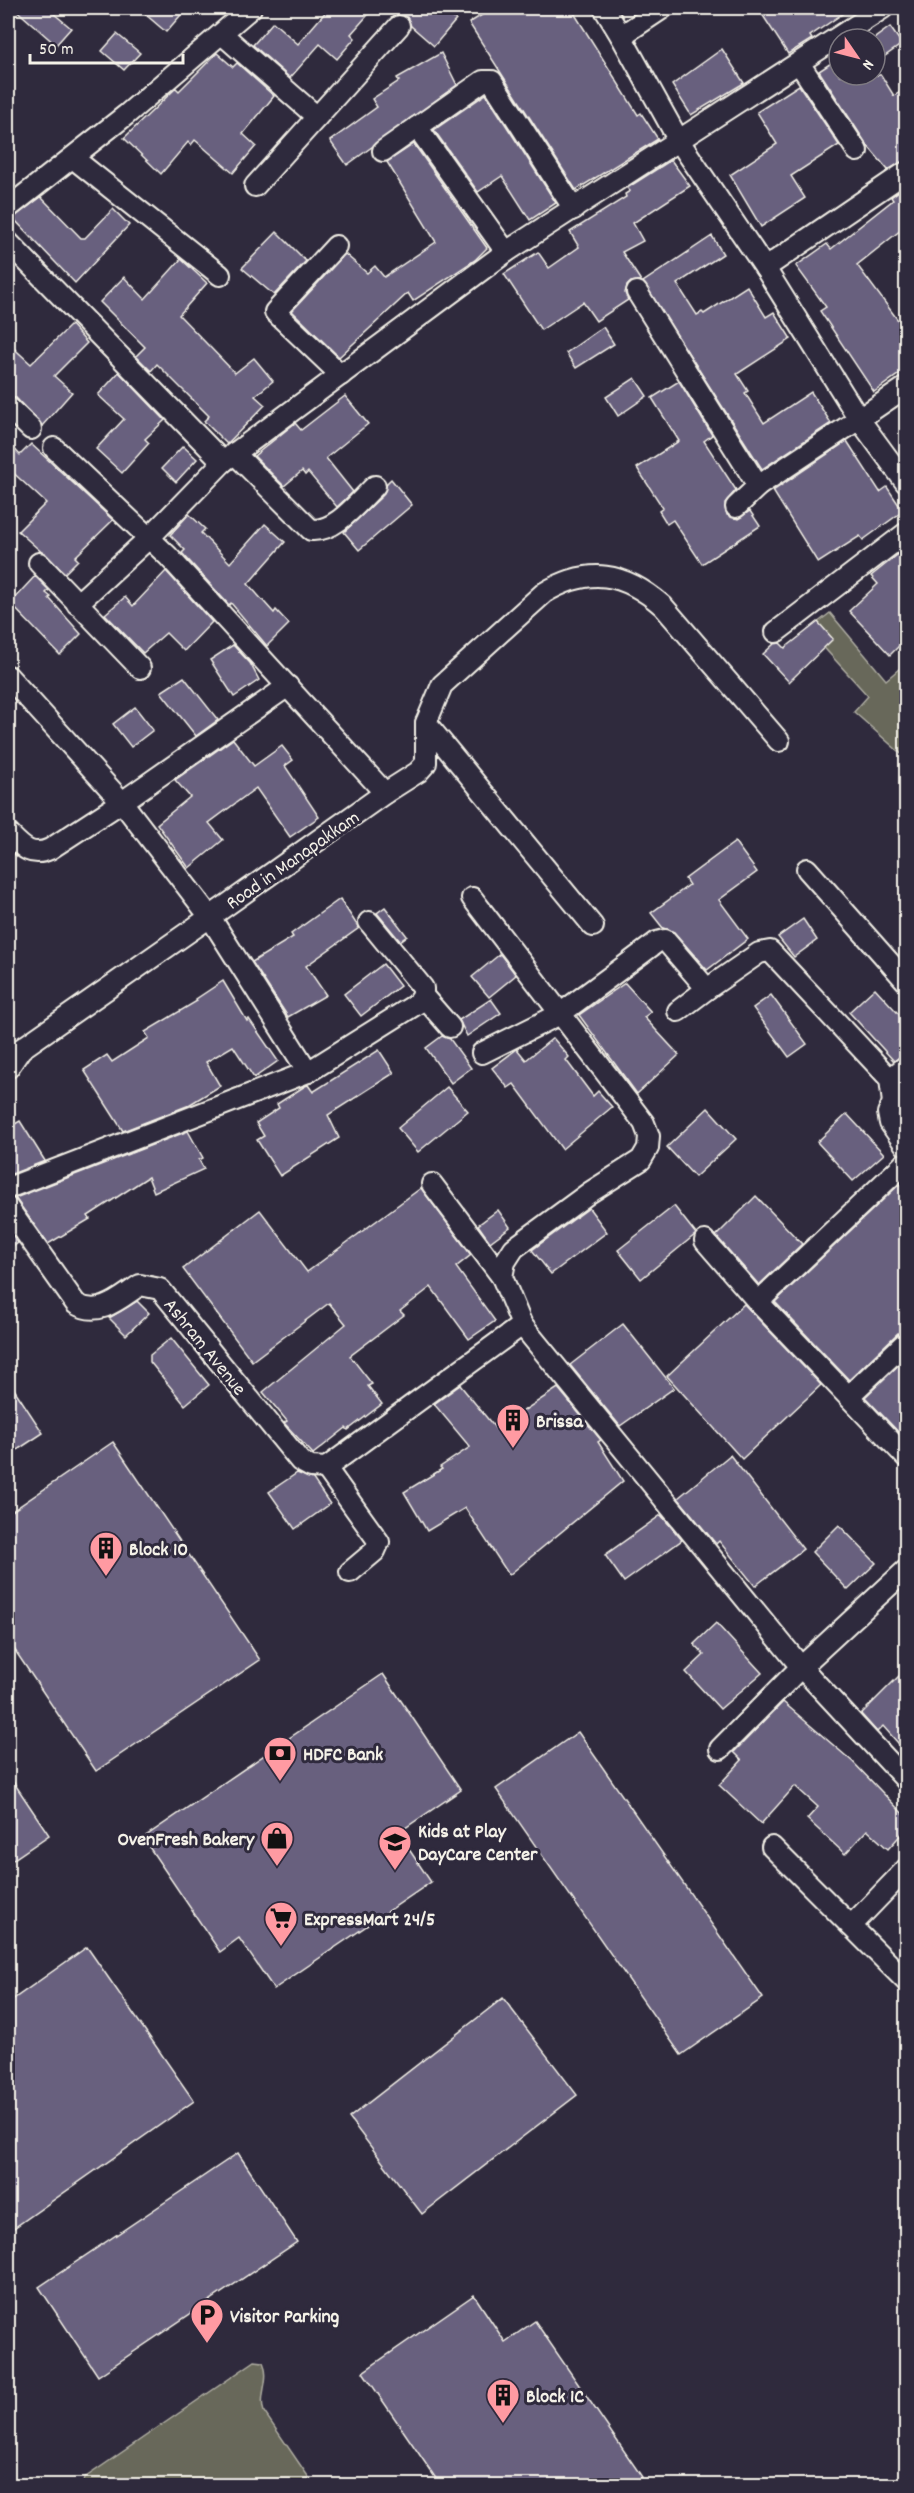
<svg xmlns="http://www.w3.org/2000/svg" width="914" height="2493" font-family="Dekko,sans-serif">
<style>
.green{fill:#67685a;stroke:#aeaca1;stroke-width:1.5}
.building{fill:#68607e;stroke:#f4f1e8;stroke-width:1.5}
.lines{fill:none;stroke-linecap:round;stroke-linejoin:round}
.minor-casing{stroke:#f4f1e8;stroke-width:24}
.minor{stroke:#2f2a3d;stroke-width:20}
.labels{text-anchor:middle;stroke-width:6;stroke-linejoin:round;paint-order:stroke}
.street-label{font-size:20px;fill:#f4f1e8;stroke:#2f2a3d}
.poi-label{font-size:20px;font-weight:bold;fill:#f4f1e8;stroke:#2f2a3d;text-anchor:start}
</style>
<rect width="100%" height="100%" fill="#2f2a3d"/>
<filter id="ink" filterUnits="userSpaceOnUse"><feTurbulence type="fractalNoise" baseFrequency=".0167" numOctaves="2"/><feDisplacementMap in="SourceGraphic" scale="12" xChannelSelector="R" yChannelSelector="G"/><feConvolveMatrix kernelMatrix="1 2 1 2 8 2 1 2 1" color-interpolation-filters="sRGB"/></filter>
<g filter="url(#ink)">
<g class="green">
<path d="M830 613 886 680 906 663V758L854 712 868 696 808 630Z"/>
<path d="M255 2361 263 2362C271 2379 258 2395 264 2412L314 2485H81L86 2477Z"/>
</g>
<g class="building">
<path d="M14 8H47L71 28 56 45Z"/>
<path d="M138 8H187L166 32Z"/>
<path d="M329 8H374L351 34 355 38 337 59 320 44 290 78 253 45 273 22 298 44Z"/>
<path d="M390 8H441L456 20 434 46 411 26 407 17 398 14Z"/>
<path d="M493 8H571L638 115 641 113 658 139 576 190 469 23Z"/>
<path d="M758 8H851L810 36 812 39 788 54Z"/>
<path d="M890 27 902 44 875 63V38Z"/>
<path d="M117 34 140 53 124 70 102 51Z"/>
<path d="M722 49 744 83 691 115 672 85Z"/>
<path d="M217 53 233 67 237 63 274 96 243 134 256 146 233 173 195 140 191 145 188 142 161 174 124 138 176 88 179 91Z"/>
<path d="M441 53 457 85 347 165 330 141 377 107 372 99 399 81 397 78Z"/>
<path d="M839 58V75H881L894 96 906 88V160L888 170 867 145 819 71Z"/>
<path d="M799 85 839 145 791 176 805 198 761 227 730 175 777 144 757 112Z"/>
<path d="M486 94 556 203 530 220 502 176 478 192 434 130Z"/>
<path d="M414 144 487 248 475 260 413 301 408 293 339 357 292 311 345 254 367 273 375 266 384 277 436 242 387 162Z"/>
<path d="M671 160 690 186 633 223 643 241 622 252 641 281 631 282 627 286 625 293 628 300 596 321 583 302 541 330 504 274 538 252 549 268 579 247 570 232 626 197 625 194 630 191 627 188Z"/>
<path d="M906 186V226L857 265 906 331V369L874 392 820 311 826 307 796 266 827 244 831 249 893 200 891 197Z"/>
<path d="M41 197 81 238H85L113 209 129 225 75 283 13 218Z"/>
<path d="M277 232 306 261 274 295 242 268Z"/>
<path d="M712 236 723 254 677 284 697 315 702 312 704 314 747 286 766 317 774 312 791 339 737 374 748 391 745 393 764 423 811 392 831 423 762 469 643 282Z"/>
<path d="M181 259 207 283 179 315 235 373 254 358 273 381 255 396 265 405 227 444 204 421 209 416 157 364 151 371 136 356 145 347 100 302 124 277 145 299Z"/>
<path d="M71 325 87 343 54 376 72 392 42 426 16 398 8 395V343L31 364Z"/>
<path d="M603 327 614 344 576 368 566 353Z"/>
<path d="M119 372 165 420 145 439 149 443 122 473 96 449 124 419 98 395Z"/>
<path d="M635 378 647 396 618 416 606 397Z"/>
<path d="M679 381 712 435 704 441 736 490 725 503 727 515 738 519 750 511 760 526 702 564 673 520 667 524 659 511 663 508 637 468 679 441 652 398Z"/>
<path d="M345 396 368 424 326 458 353 492 337 507 308 472 305 475 302 471 284 486 254 456 295 423 301 430Z"/>
<path d="M847 441 880 492 887 487 903 511 863 540 860 536 818 563 773 491Z"/>
<path d="M8 442 20 455 31 444 113 520 75 557 78 560 65 573 18 531 46 503 8 468Z"/>
<path d="M183 446 197 459 176 482 162 468Z"/>
<path d="M391 479 412 505 359 550 344 532 383 495 387 483Z"/>
<path d="M189 514 205 529 201 533 230 563 265 524 285 542 248 584 274 613 276 610 289 624 267 646 231 603 229 605 182 553 185 550 170 535Z"/>
<path d="M906 548V639L890 655 849 611 878 584 871 576Z"/>
<path d="M166 571 212 622 184 651 166 633 143 653 105 614 125 597 133 606Z"/>
<path d="M35 576 49 590 46 593 51 597 49 598 81 634 60 655 10 603Z"/>
<path d="M818 622 833 639 789 682 763 654 774 644 780 643 785 648Z"/>
<path d="M233 645 250 663 259 680 234 697 210 660Z"/>
<path d="M184 677 218 720 196 736 161 692Z"/>
<path d="M135 707 153 730 131 747 113 724Z"/>
<path d="M233 739 254 766 282 746 293 760 285 766 319 817 290 837 256 788 209 823 223 840 189 868 157 824 190 797 175 780Z"/>
<path d="M735 842 757 872 719 900 748 939 707 970 674 932 663 928 651 913 689 885 685 879Z"/>
<path d="M340 899 359 928 306 966 326 995 288 1017 252 962 293 937 291 934Z"/>
<path d="M385 907 407 936 400 941 377 913Z"/>
<path d="M803 919 817 940 794 957 778 937Z"/>
<path d="M500 954 516 975 489 997 472 977Z"/>
<path d="M383 964 400 986 361 1016 344 994Z"/>
<path d="M223 981 247 1021 249 1019 278 1061 254 1078 233 1046 206 1062 220 1086 187 1106 123 1131 84 1070 107 1055 112 1062 149 1038 145 1032 197 1001 196 999Z"/>
<path d="M625 983 651 1012 644 1017 679 1055 637 1094 579 1015Z"/>
<path d="M875 988 906 1022V1053L894 1061 849 1012Z"/>
<path d="M771 995 807 1044 789 1057 753 1008Z"/>
<path d="M491 999 501 1013 467 1036 459 1020Z"/>
<path d="M442 1036 450 1039 471 1068 451 1083 426 1048Z"/>
<path d="M553 1038 569 1057 566 1060 593 1096 598 1091 612 1107 562 1149 514 1084 508 1088 492 1068 517 1049 526 1060Z"/>
<path d="M379 1050 394 1073 328 1115 339 1138 280 1176 257 1140 264 1136 256 1123 279 1108 277 1104 305 1086 308 1085 313 1092Z"/>
<path d="M447 1087 468 1111 418 1152 398 1128Z"/>
<path d="M708 1108 736 1139 695 1177 667 1147Z"/>
<path d="M847 1114 884 1154 853 1181 817 1142Z"/>
<path d="M20 1121 45 1161 12 1174 8 1167V1128Z"/>
<path d="M188 1131 203 1158 199 1160 204 1169 154 1192 148 1177 88 1216 90 1219 48 1244 15 1198Z"/>
<path d="M906 1178V1330L898 1333 849 1380 775 1302Z"/>
<path d="M421 1188 471 1255 456 1267 495 1321 469 1339 431 1287 400 1311 404 1315 350 1356 372 1384 368 1386 382 1404 348 1430 346 1428 313 1454 284 1423 287 1421 263 1392 346 1324 329 1303 252 1361 183 1269 260 1210 307 1272Z"/>
<path d="M756 1196 802 1244 759 1285 716 1236Z"/>
<path d="M674 1206 696 1234 641 1279 618 1250Z"/>
<path d="M589 1208 607 1232 551 1274 532 1250Z"/>
<path d="M498 1210 510 1227 490 1242 478 1225Z"/>
<path d="M8 1228 18 1243 8 1250Z"/>
<path d="M137 1301 149 1313 126 1335 109 1318Z"/>
<path d="M744 1304 821 1385 742 1459 667 1376Z"/>
<path d="M623 1324 674 1388 620 1426 570 1365Z"/>
<path d="M171 1338 209 1385 185 1405 150 1362V1355Z"/>
<path d="M906 1358V1440L865 1397Z"/>
<path d="M8 1380 43 1433 8 1456Z"/>
<path d="M460 1385 496 1429 558 1388 601 1440 598 1442 623 1481 509 1575 465 1508 427 1531 404 1492 442 1469 440 1467 470 1447 434 1404Z"/>
<path d="M113 1442 260 1660 96 1771 8 1640V1514Z"/>
<path d="M730 1455 803 1549 755 1586 719 1541 716 1544 678 1498Z"/>
<path d="M297 1473 313 1479 330 1504 295 1529 269 1492Z"/>
<path d="M661 1515 682 1540 624 1582 605 1555Z"/>
<path d="M839 1525 876 1563 848 1590 812 1552Z"/>
<path d="M716 1623 762 1673 720 1709 686 1672 704 1655 694 1644Z"/>
<path d="M906 1669V1752L883 1726 877 1732 861 1714Z"/>
<path d="M383 1674 461 1790 398 1833 431 1882 274 1989 239 1938 220 1952 143 1838Z"/>
<path d="M783 1702 853 1762 906 1817V1829L888 1849 867 1830 845 1854 807 1819 818 1807 795 1786 761 1824 719 1785 742 1760 734 1752Z"/>
<path d="M578 1732 763 1998 681 2055 496 1789Z"/>
<path d="M8 1774 49 1835 8 1863Z"/>
<path d="M87 1947 194 2101 8 2232V2003Z"/>
<path d="M503 1998 577 2095 422 2214 349 2118Z"/>
<path d="M238 2153 297 2242 98 2376 39 2287Z"/>
<path d="M474 2295 505 2342 535 2321 642 2477 629 2486H441L363 2372Z"/>
</g>
<g class="lines">
<defs>
<g id="minor">
<path d="M604 8 621 36"/>
<path d="M663 8 621 36 679 141 765 268 859 419 906 387"/>
<path d="M222 34 317 117"/>
<path d="M799 63 857 151"/>
<path d="M417 127 506 252"/>
<path d="M383 151 483 81H492L574 209"/>
<path d="M73 158 220 275"/>
<path d="M255 186 399 26"/>
<path d="M8 208 126 115 251 8"/>
<path d="M8 242 223 462 506 252 883 8"/>
<path d="M336 246 275 312 341 375"/>
<path d="M765 268 906 172"/>
<path d="M637 292 758 486"/>
<path d="M8 407 31 429"/>
<path d="M234 453 311 530C336 532 357 503 375 486"/>
<path d="M736 507 758 486 859 419 906 483"/>
<path d="M39 563 140 668"/>
<path d="M77 604 150 537 223 462"/>
<path d="M776 632 906 533"/>
<path d="M8 676 122 802 210 917 21 1049 8 1068"/>
<path d="M426 723 593 926"/>
<path d="M385 793 418 772 426 763V723L442 685 544 593C589 566 624 572 663 606L779 741"/>
<path d="M8 833C21 846 30 858 50 849L122 802 288 686"/>
<path d="M807 869 906 981"/>
<path d="M472 898 644 1123 649 1136 648 1148 641 1160 589 1193 514 1248 505 1262 502 1277 522 1325 801 1667 906 1780"/>
<path d="M423 996 450 1027"/>
<path d="M678 1011 707 989"/>
<path d="M482 1053 560 1014 657 942 665 940 707 989 759 953 770 951 890 1079 893 1103 906 1092"/>
<path d="M308 1072 418 1003 423 996V988L369 922"/>
<path d="M890 1079 906 1066"/>
<path d="M893 1103 888 1113 890 1123 906 1146"/>
<path d="M432 1184 502 1277"/>
<path d="M8 1188 308 1072 210 917 385 793 168 556 54 448"/>
<path d="M8 1208 76 1304C100 1318 120 1298 140 1285L160 1289 300 1461 311 1467 326 1468 522 1325"/>
<path d="M705 1241 758 1302 906 1457"/>
<path d="M758 1302 906 1162"/>
<path d="M849 1396 906 1342"/>
<path d="M326 1468 379 1542 375 1551 350 1572"/>
<path d="M720 1749 801 1667 906 1570"/>
<path d="M772 1847 851 1926"/>
<path d="M906 1869 851 1926 906 1981"/>
</g>
</defs>
<use href="#minor" class="minor-casing"/>
<use href="#minor" class="minor"/>
</g>
</g>
<defs>
<symbol id="building-pin" viewBox="-11 -11 22 30"><path d="M0 17L-7.5 6A9.5 9.5 0 1 1 7.5 6Z" fill="#ff9aa2" stroke="#2f2a3d"/><path d="M-4-6H4V6H1V3H-1V6H-4ZM-2.5-4.3h1.7v1.8h-1.7ZM.8-4.3h1.7v1.8H.8ZM-2.5-1h1.7V.8h-1.7ZM.8-1h1.7V.8H.8Z" fill="#111"/></symbol>
<symbol id="bank-pin" viewBox="-11 -11 22 30"><path d="M0 17L-7.5 6A9.5 9.5 0 1 1 7.5 6Z" fill="#ff9aa2" stroke="#2f2a3d"/><path d="M-6-4H6V4H-6ZM0-2.3a2.3 2.3 0 1 0 0 4.6a2.3 2.3 0 1 0 0-4.6Z" fill="#111"/></symbol>
<symbol id="shop-pin" viewBox="-11 -11 22 30"><path d="M0 17L-7.5 6A9.5 9.5 0 1 1 7.5 6Z" fill="#ff9aa2" stroke="#2f2a3d"/><path d="M-5-2.5h2.3a2.7 3.5 0 0 1 5.4 0H5L5.5 6h-11ZM-1.5-2.5h3a1.5 2.3 0 0 0-3 0Z" fill="#111"/></symbol>
<symbol id="school-pin" viewBox="-11 -11 22 30"><path d="M0 17L-7.5 6A9.5 9.5 0 1 1 7.5 6Z" fill="#ff9aa2" stroke="#2f2a3d"/><path d="M0-5L7-2L0 1L-7-2ZM-4 1L0 2.5L4 1V4Q0 6-4 4Z" fill="#111"/></symbol>
<symbol id="supermarket-pin" viewBox="-11 -11 22 30"><path d="M0 17L-7.5 6A9.5 9.5 0 1 1 7.5 6Z" fill="#ff9aa2" stroke="#2f2a3d"/><path d="M-6-5.5h2.5l.6 2H6L4.5 2H-2.5L-4.4-4H-6ZM-1.5 3.2a1.3 1.3 0 1 0 .1 0ZM3 3.2a1.3 1.3 0 1 0 .1 0Z" fill="#111"/></symbol>
<symbol id="parking-pin" viewBox="-11 -11 22 30"><path d="M0 17L-7.5 6A9.5 9.5 0 1 1 7.5 6Z" fill="#ff9aa2" stroke="#2f2a3d"/><path d="M-3.5-5.5H1a3.5 3.5 0 0 1 0 7H-1V5.5H-3.5ZM-1-3.4V-.6H.8a1.4 1.4 0 0 0 0-2.8Z" fill="#111"/></symbol>
</defs>
<g fill-rule="evenodd">
<use href="#building-pin" x="494" y="1401" width="38" height="52"/>
<use href="#building-pin" x="87" y="1529" width="38" height="52"/>
<use href="#bank-pin" x="261" y="1734" width="38" height="52"/>
<use href="#shop-pin" x="258" y="1819" width="38" height="52"/>
<use href="#school-pin" x="376" y="1823" width="38" height="52"/>
<use href="#supermarket-pin" x="262" y="1899" width="38" height="52"/>
<use href="#parking-pin" x="188" y="2296" width="38" height="52"/>
<use href="#building-pin" x="484" y="2376" width="38" height="52"/>
</g>
<g class="labels">
<g class="street-label">
<text transform="translate(292 859) rotate(-35)" y="7">Road in Manapakkam</text>
<text transform="translate(206 1346) rotate(51)" y="7">Ashram Avenue</text>
</g>
<g class="poi-label">
<text x="536" y="1427">Brissa</text>
<text x="129" y="1555">Block 10</text>
<text x="303" y="1760">HDFC Bank</text>
<text x="418" y="1837">Kids at Play<tspan x="418" dy="23">DayCare Center</tspan></text>
<text x="254" y="1845" text-anchor="end">OvenFresh Bakery</text>
<text x="304" y="1925">ExpressMart 24/5</text>
<text x="230" y="2322">Visitor Parking</text>
<text x="526" y="2402">Block 1C</text>
</g>
</g>
<rect width="914" height="2493" fill="none" stroke="#2f2a3d" stroke-width="30"/>
<rect x="15" y="15" width="884" height="2463" fill="none" stroke="#f4f1e8" stroke-width="2" filter="url(#ink)"/>
<g transform="translate(857 57) rotate(125)"><circle r="28" fill="#2f2a3d" stroke="#7e7a81" stroke-width="1.5"/>
<path d="M0-4.5L10 22L0 15L-10 22Z" fill="#ff9aa2"/>
<text y="-9" font-size="16" font-weight="bold" text-anchor="middle" fill="#f4f1e8">N</text>
</g>
<path d="M30 54v9h153v-9" fill="none" stroke="#f4f1e8" stroke-width="3"/>
<text x="39" y="54" font-size="18" fill="#f4f1e8" stroke="#2f2a3d" stroke-width="4.5" paint-order="stroke">50 m</text>
</svg>
